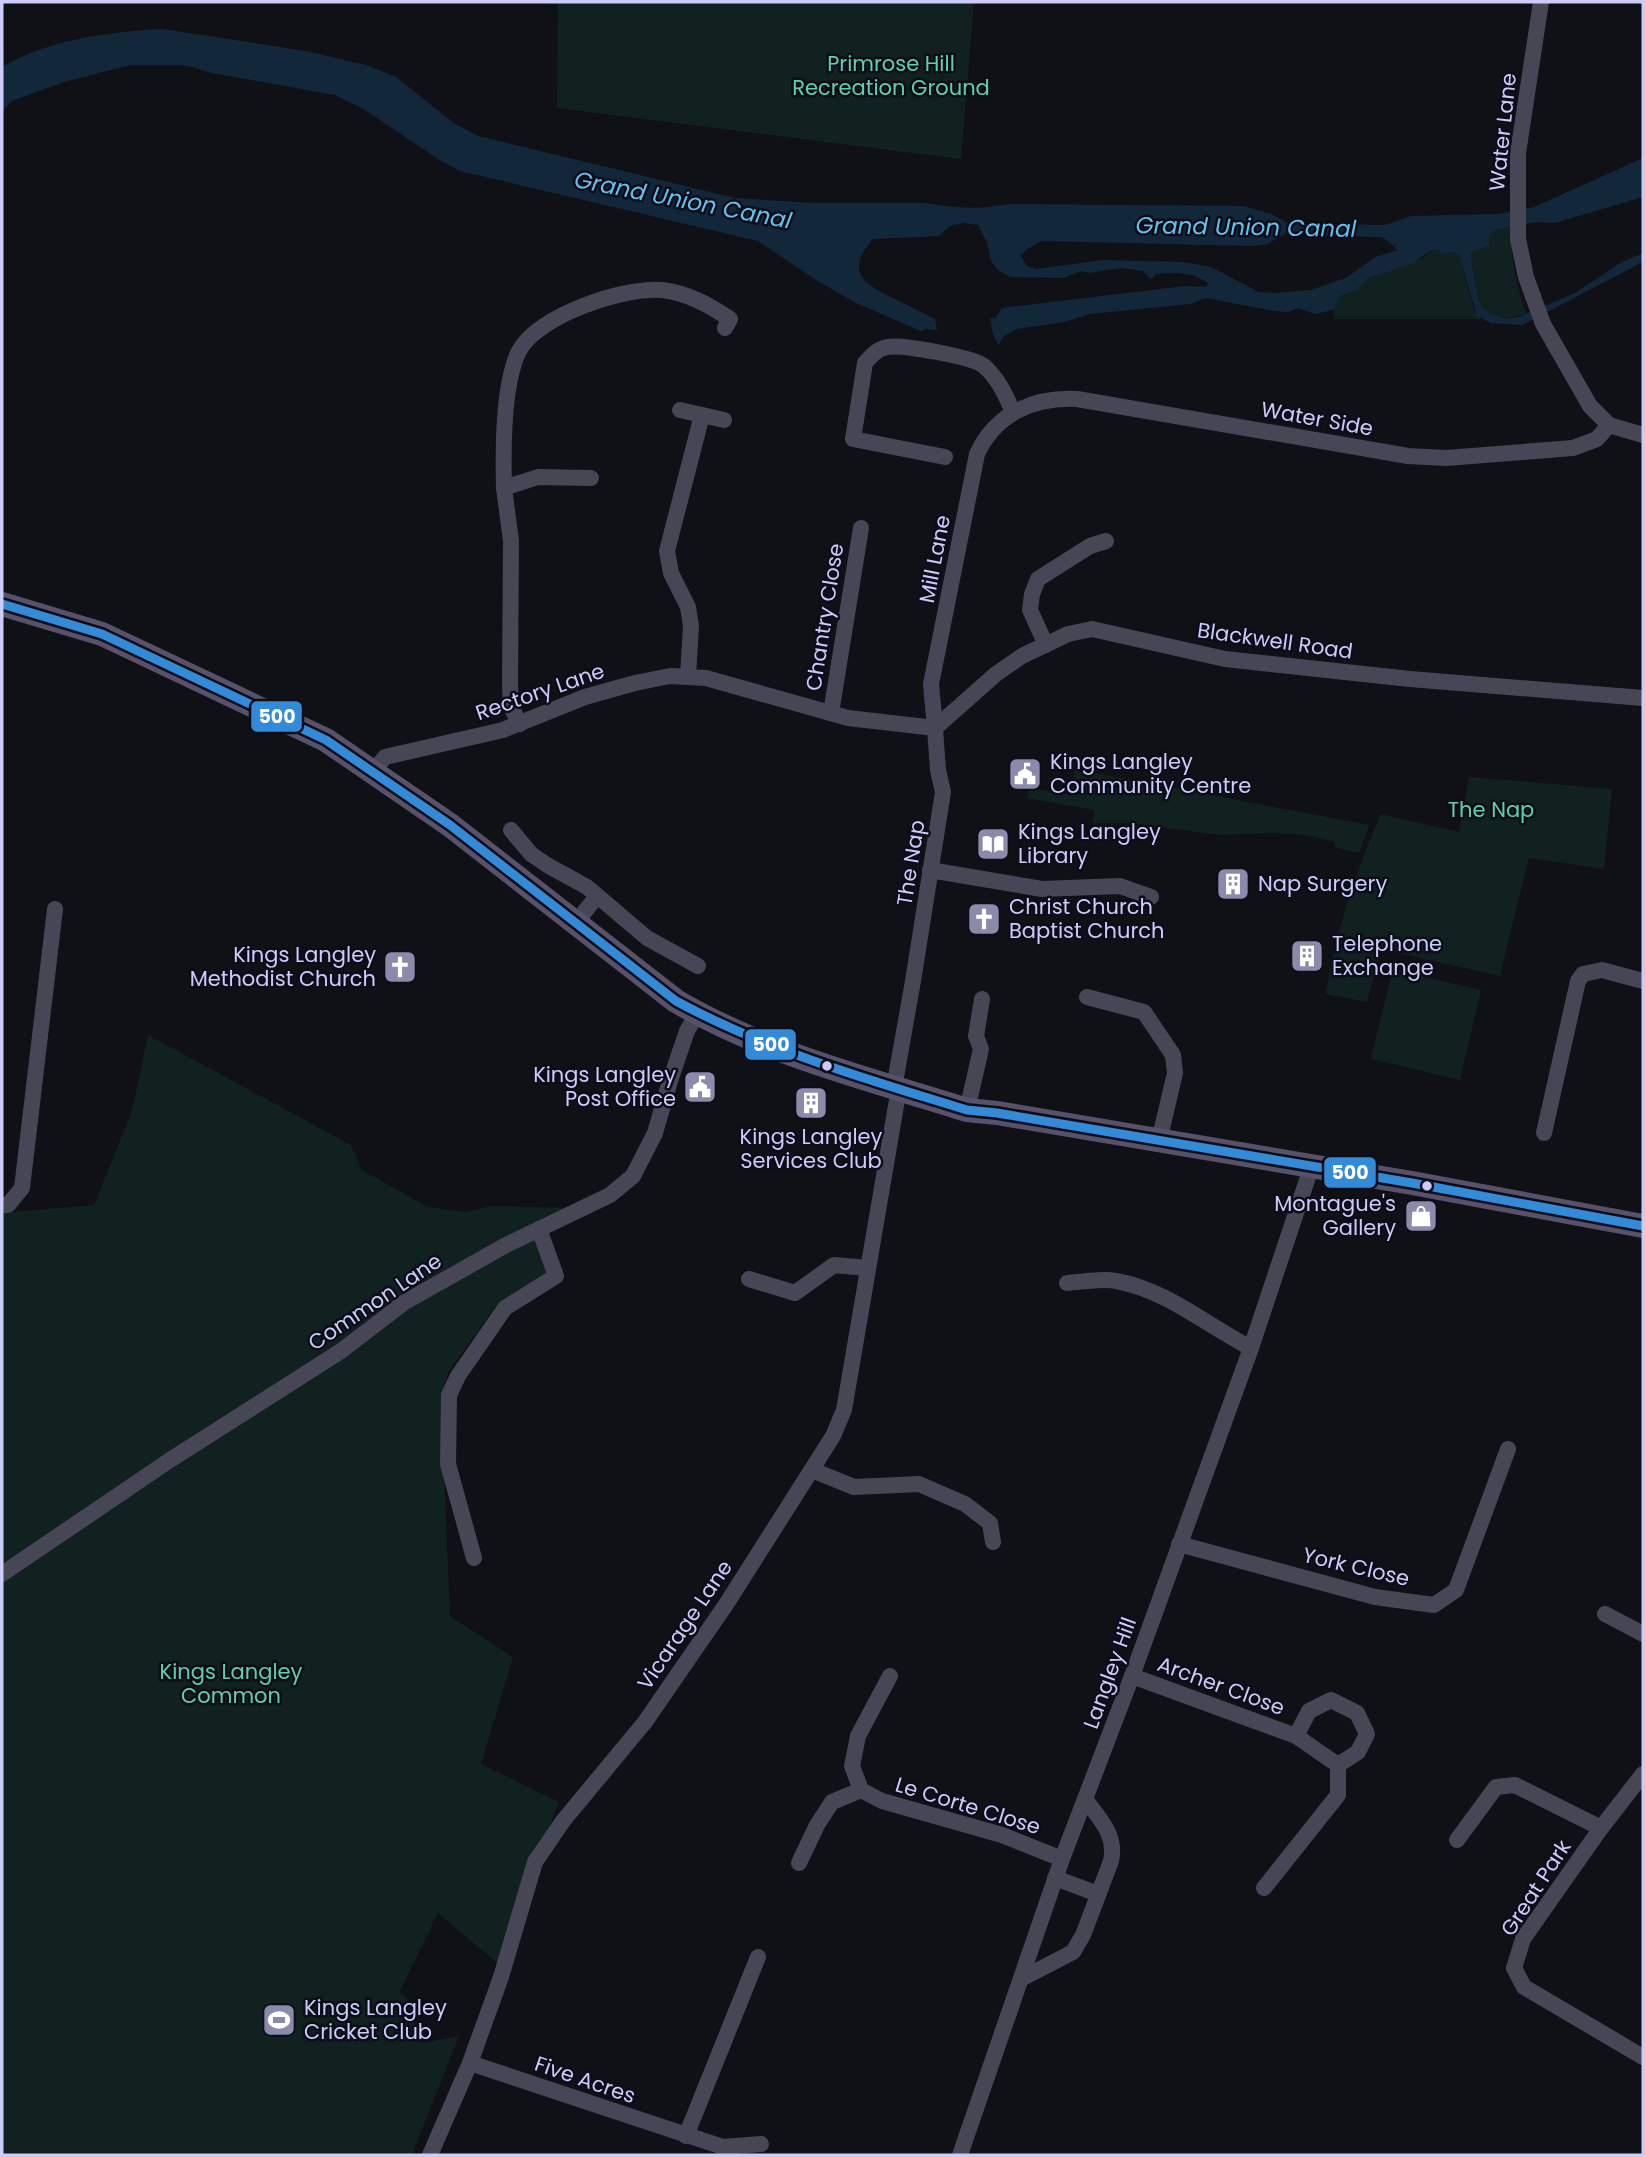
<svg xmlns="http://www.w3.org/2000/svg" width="1645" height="2157" font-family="Poppins,sans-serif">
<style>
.green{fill:#10211f}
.water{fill:#12283a;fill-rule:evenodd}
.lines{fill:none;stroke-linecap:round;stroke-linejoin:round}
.minor{stroke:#464657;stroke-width:16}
.primary{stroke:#575169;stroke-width:24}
.bus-1-casing{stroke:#0d0d1a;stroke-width:14}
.bus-1{stroke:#338bd7;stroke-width:9}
.bus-dot{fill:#cbccfa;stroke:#0d0d1a;stroke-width:2.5}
.labels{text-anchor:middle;stroke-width:5;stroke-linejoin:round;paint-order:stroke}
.park-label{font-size:21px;fill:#60d1a7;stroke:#0d0d1a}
.street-label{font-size:21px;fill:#cbccfa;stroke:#0d0d1a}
.poi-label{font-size:21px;fill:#cbccfa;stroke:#0d0d1a;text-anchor:start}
.water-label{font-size:23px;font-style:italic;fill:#64c0ef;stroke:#0d0d1a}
.line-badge{stroke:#0d0d1a;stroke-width:2.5}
.badge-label{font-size:19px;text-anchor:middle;font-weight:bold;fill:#fff}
</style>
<rect width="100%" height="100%" fill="#101017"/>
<g class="green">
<path d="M558 2H974L961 159 557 108Z"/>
<path d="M1512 227C1510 258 1516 284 1526 314L1505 319 1483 309 1478 298 1470 251 1489 246V235L1495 230Z"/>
<path d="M1434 249H1438L1441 255 1450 252 1459 253 1474 310 1481 319H1334L1333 310 1340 296 1355 291 1368 278 1423 258Z"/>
<path d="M1075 769 1369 825 1359 853 1334 847 1335 842 1307 835 1275 833 1218 835 1131 823H1093L1094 810 1027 798 1029 788 1070 795Z"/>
<path d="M1469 777 1612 789 1604 869 1529 858 1500 976 1381 949 1367 1002 1326 994C1335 932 1356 871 1381 814L1459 832Z"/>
<path d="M1393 969 1481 990 1460 1080 1371 1059Z"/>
<path d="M148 1035 351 1145 362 1170 428 1207 465 1212 491 1206 579 1208 535 1227 551 1273 498 1303 449 1371 441 1394 450 1616 513 1657 481 1764 559 1802 497 1963 438 1913 399 1993 406 1997 422 2043 459 2036 412 2155H2V1213L94 1205 132 1111Z"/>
</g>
<path class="water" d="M163 29 306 51 366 65 396 77 455 124 478 136 735 198 814 203H926C957 208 976 210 1008 204L1243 206 1272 214 1287 223 1385 225 1411 216 1498 214 1534 207 1643 158V197L1555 223 1537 222 1495 230 1489 235V246L1470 252 1478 298 1483 309 1505 319 1518 317 1575 293 1622 262 1643 253V262L1522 325 1491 323 1477 316 1459 254 1450 252 1441 255 1438 249H1434L1409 265 1368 278 1355 291 1340 296 1333 310 1315 314 1298 308 1288 312 1273 311 1206 298 1190 304 1090 314 1064 322 1017 329 1004 336 998 345 993 334 990 318H995L1002 308 1185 286 1207 287 1208 283C1193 272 1174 272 1156 274L1152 279 1149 278 1143 271 1121 268 1090 273 1081 271 1064 278 1010 277 998 270 991 261 987 242 978 225 964 223 950 226 939 236 873 239C844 272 864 284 895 299 908 306 922 312 935 319L937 330 925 329 921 331 856 303 816 280 758 241 460 171 441 161 362 108 335 95 212 73 184 65H130L64 82 12 101 2 111V67C50 39 108 32 163 29ZM1285 234 1381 237 1388 241 1397 250 1375 257 1346 278 1328 284 1311 290 1274 293 1259 292 1211 267 1183 262 1103 260 1036 269 1027 266 1021 256 1027 249 1042 241 1253 246 1267 244Z"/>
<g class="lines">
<g class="minor">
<path d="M1541 2 1518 153V239L1526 277 1543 324 1590 406 1609 425 1643 435"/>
<path d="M680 410 702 415 667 551 671 573 688 607 691 626 688 676"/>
<path d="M702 415 724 420"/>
<path d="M945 457 853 439 865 363C871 356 877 349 887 347 901 344 973 357 984 366 998 378 1006 396 1013 412"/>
<path d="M504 488C503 452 503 383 519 351 538 315 624 287 662 290 688 293 709 305 730 319L725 328"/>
<path d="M1046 645 1030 610 1032 594 1038 579 1090 546 1106 541"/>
<path d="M831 713 861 528"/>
<path d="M520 724 511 707 510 684 511 541 504 488 538 477 591 478"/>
<path d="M935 728 931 684 977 454C996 413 1034 397 1077 399L1408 456 1446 458 1573 448 1597 439 1609 425"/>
<path d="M935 728 996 674 1022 656 1068 634 1092 629 1225 659 1410 679 1643 698"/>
<path d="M372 773 385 757 503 730 585 697 635 683 670 676 706 678 848 718 935 728 938 770 943 792 913 981 894 1088"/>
<path d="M511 830 531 854 547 865 587 887 647 938 698 966"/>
<path d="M930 870 1042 889 1120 886 1151 897"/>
<path d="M575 924 597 896"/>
<path d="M1087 997 1144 1012 1173 1055 1175 1073 1159 1141"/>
<path d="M967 1110 981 1049 976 1036 982 999"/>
<path d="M1544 1133 1578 981 1583 974 1602 970 1643 981"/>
<path d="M2 1205H8L22 1188 55 909"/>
<path d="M749 1279 795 1293 834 1265 868 1268"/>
<path d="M1067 1283C1082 1282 1101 1278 1116 1281 1167 1290 1206 1325 1251 1348"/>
<path d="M812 1470 854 1487 919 1484 965 1504 990 1523 993 1542"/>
<path d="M1179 1544 1375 1597 1434 1605 1456 1590 1508 1449"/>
<path d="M474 1558 448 1464 449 1395 458 1376 505 1308 556 1276 539 1229"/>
<path d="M2 1574 170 1460 341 1351 405 1302 506 1245 610 1195 633 1176 655 1133 670 1081 687 1031 697 1014"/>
<path d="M1605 1614 1643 1634"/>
<path d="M890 1676 858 1736 852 1766 861 1790 882 1801 1002 1835 1062 1859"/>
<path d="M1132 1676 1296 1736 1338 1765V1795L1264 1888"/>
<path d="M1296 1736 1309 1711 1331 1700 1357 1713 1367 1734 1358 1752 1338 1765"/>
<path d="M1643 1774 1601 1828 1523 1939 1514 1968 1524 1987 1643 2057"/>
<path d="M1457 1840 1496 1787 1515 1785 1601 1828"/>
<path d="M799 1863 817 1825 832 1802 861 1790"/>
<path d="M1055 1878 1098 1894"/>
<path d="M1021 1979 1073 1952 1083 1935 1111 1861C1117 1835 1099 1818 1085 1799"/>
<path d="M470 2063 723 2147 761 2144"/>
<path d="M686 2136 758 1957"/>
<path d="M430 2155 470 2063 501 1977 535 1862 563 1821 645 1722 727 1603 833 1436 844 1410 899 1088"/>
<path d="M960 2155 1062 1859 1132 1676 1251 1348 1312 1165"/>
</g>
<path class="primary" d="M2 604 102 634 326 740 450 825 676 1001C766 1054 869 1079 967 1110L997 1113 1412 1183 1643 1226"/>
<defs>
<path id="bus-1" d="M2 604 102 634 326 740 450 825 676 1001C768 1051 867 1079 967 1110L997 1113 1412 1183 1643 1226"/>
</defs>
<use href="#bus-1" class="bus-1-casing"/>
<use href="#bus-1" class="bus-1"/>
</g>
<defs>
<symbol id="civic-square" viewBox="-11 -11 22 22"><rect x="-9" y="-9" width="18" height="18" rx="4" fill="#8a8aab" stroke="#0d0d1a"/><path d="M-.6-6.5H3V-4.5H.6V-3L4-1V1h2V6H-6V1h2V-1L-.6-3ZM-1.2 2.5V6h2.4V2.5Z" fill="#fff"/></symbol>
<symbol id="library-square" viewBox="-11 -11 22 22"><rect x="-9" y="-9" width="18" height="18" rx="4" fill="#8a8aab" stroke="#0d0d1a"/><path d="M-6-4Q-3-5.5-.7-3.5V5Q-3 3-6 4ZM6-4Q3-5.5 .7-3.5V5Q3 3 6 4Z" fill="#fff"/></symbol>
<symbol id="building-square" viewBox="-11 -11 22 22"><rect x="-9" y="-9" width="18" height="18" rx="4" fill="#8a8aab" stroke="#0d0d1a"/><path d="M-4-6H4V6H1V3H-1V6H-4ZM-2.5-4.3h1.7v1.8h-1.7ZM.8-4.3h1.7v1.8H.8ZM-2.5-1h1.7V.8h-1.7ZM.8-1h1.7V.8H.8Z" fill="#fff"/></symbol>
<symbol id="church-square" viewBox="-11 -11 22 22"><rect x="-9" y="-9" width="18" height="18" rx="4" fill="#8a8aab" stroke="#0d0d1a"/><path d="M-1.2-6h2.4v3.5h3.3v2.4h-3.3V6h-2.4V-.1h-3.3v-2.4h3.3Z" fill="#fff"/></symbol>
<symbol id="shop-square" viewBox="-11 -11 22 22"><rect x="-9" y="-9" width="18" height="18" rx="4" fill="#8a8aab" stroke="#0d0d1a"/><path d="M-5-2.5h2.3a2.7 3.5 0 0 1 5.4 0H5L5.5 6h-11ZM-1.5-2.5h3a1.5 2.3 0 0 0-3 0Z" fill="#fff"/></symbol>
<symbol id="stadium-square" viewBox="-11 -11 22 22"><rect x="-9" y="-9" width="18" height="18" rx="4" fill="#8a8aab" stroke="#0d0d1a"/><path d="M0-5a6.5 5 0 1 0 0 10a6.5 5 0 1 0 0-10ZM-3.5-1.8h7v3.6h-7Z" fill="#fff"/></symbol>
</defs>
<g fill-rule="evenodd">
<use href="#civic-square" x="1006" y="755" width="38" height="38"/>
<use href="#library-square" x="974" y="825" width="38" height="38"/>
<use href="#building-square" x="1214" y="865" width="38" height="38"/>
<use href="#church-square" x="965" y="900" width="38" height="38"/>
<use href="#building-square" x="1288" y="937" width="38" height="38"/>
<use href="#church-square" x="381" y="948" width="38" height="38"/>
<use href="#civic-square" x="681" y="1068" width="38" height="38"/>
<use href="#building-square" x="792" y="1084" width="38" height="38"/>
<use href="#shop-square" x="1402" y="1197" width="38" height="38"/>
<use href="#stadium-square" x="260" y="2001" width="38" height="38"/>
</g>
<g class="bus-dot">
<circle cx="827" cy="1066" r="6"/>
<circle cx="1427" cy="1186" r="6"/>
</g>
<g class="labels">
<g class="park-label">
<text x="891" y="71">Primrose Hill<tspan x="891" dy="24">Recreation Ground</tspan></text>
<text x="1491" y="817">The Nap</text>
<text x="231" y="1679">Kings Langley<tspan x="231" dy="24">Common</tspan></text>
</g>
<g class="street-label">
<text transform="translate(1503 132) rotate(-84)" y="7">Water Lane</text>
<text transform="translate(1317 419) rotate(10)" y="7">Water Side</text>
<text transform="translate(935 559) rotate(-79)" y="7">Mill Lane</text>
<text transform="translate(825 617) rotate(-81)" y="7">Chantry Close</text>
<text transform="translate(1275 641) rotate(8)" y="7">Blackwell Road</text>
<text transform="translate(540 692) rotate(-19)" y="7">Rectory Lane</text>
<text transform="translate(911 863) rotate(-81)" y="7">The Nap</text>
<text transform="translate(375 1302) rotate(-34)" y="7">Common Lane</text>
<text transform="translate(1356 1567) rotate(13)" y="7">York Close</text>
<text transform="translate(685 1625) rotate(-56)" y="7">Vicarage Lane</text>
<text transform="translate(1110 1673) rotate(-70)" y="7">Langley Hill</text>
<text transform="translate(1221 1686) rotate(20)" y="7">Archer Close</text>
<text transform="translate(968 1806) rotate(17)" y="7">Le Corte Close</text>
<text transform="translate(1536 1888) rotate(-57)" y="7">Great Park</text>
<text transform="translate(585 2080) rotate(19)" y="7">Five Acres</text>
</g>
<g class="poi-label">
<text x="1050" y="769">Kings Langley<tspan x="1050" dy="24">Community Centre</tspan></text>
<text x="1018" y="839">Kings Langley<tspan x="1018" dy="24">Library</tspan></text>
<text x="1258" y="891">Nap Surgery</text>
<text x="1009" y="914">Christ Church<tspan x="1009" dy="24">Baptist Church</tspan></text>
<text x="1332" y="951">Telephone<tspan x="1332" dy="24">Exchange</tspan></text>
<text x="376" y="962" text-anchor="end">Kings Langley<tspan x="376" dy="24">Methodist Church</tspan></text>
<text x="676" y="1082" text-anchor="end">Kings Langley<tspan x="676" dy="24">Post Office</tspan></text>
<text x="811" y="1144" text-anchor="middle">Kings Langley<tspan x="811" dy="24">Services Club</tspan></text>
<text x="1396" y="1211" text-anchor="end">Montague's<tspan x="1396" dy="24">Gallery</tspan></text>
<text x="304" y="2015">Kings Langley<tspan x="304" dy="24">Cricket Club</tspan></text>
</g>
<g class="water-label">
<text transform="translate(683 200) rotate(11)" y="8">Grand Union Canal</text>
<text transform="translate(1246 227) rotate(1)" y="8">Grand Union Canal</text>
</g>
</g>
<g class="line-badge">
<rect x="250" y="700" width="53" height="33" rx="7" fill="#338bd7"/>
<rect x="744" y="1028" width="53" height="33" rx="7" fill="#338bd7"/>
<rect x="1323" y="1156" width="54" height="33" rx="7" fill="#338bd7"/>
</g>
<g class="badge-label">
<text x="277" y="723">500</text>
<text x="771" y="1051">500</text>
<text x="1350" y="1179">500</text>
</g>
<rect width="1645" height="2157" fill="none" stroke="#cbccfa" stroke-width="7"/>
</svg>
